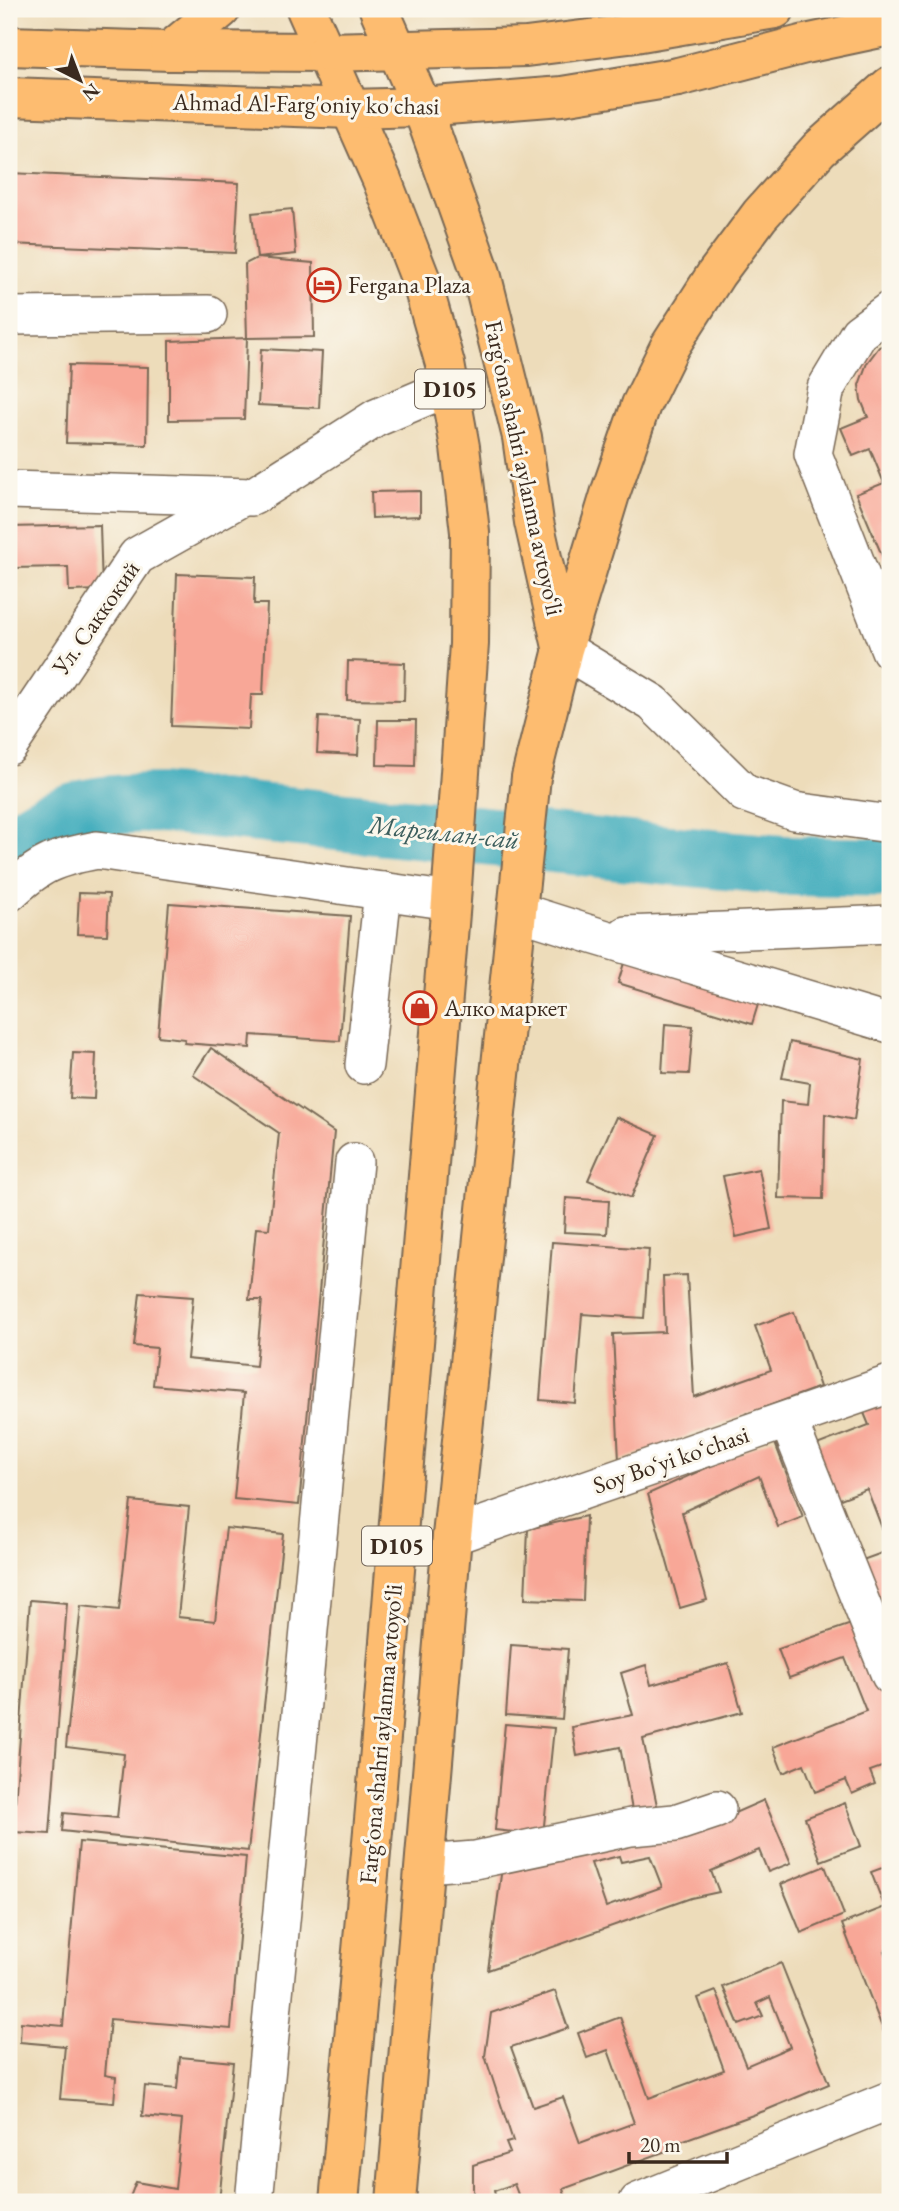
<svg xmlns="http://www.w3.org/2000/svg" width="899" height="2211" font-family="'EB Garamond',serif">
<style>
.lines{fill:none;stroke-linecap:round;stroke-linejoin:round}
.river{stroke:#3eabbc;stroke-width:60}
.building{fill:#f8a797;fill-rule:evenodd}
.minor-casing{stroke:#796855;stroke-width:40}
.major-casing{stroke:#796855;stroke-width:42}
.highway-casing{stroke:#796855;stroke-width:42}
.minor{stroke:#fff;stroke-width:37}
.major{stroke:#fdbc6f;stroke-width:38}
.highway{stroke:#fdbc6f;stroke-width:38}
.labels{text-anchor:middle;stroke-width:6;stroke-linejoin:round;paint-order:stroke}
.shield{fill:#fbf7ec;stroke:#75685c;stroke-width:2}
.shield-label{font-size:23px;font-weight:bold;fill:#3b2a1e}
.street-label{font-size:24px;fill:#3b2a1e;stroke:#fbf7ec}
.poi-label{font-size:24px;fill:#3b2a1e;stroke:#fbf7ec;text-anchor:start}
.water-label{font-size:26px;font-style:italic;fill:#3c5e5d;stroke:#fbf7ec}
</style>
<rect width="100%" height="100%" fill="#fbf7ec"/>
<filter id="ink" filterUnits="userSpaceOnUse"><feTurbulence type="fractalNoise" baseFrequency=".0143" numOctaves="2"/><feDisplacementMap in="SourceGraphic" scale="14" xChannelSelector="R" yChannelSelector="G"/><feConvolveMatrix kernelMatrix="1 2 1 2 8 2 1 2 1" color-interpolation-filters="sRGB"/></filter>
<filter id="wash" filterUnits="userSpaceOnUse"><feTurbulence type="fractalNoise" baseFrequency=".00686" numOctaves="4" result="noise"/><feDisplacementMap in="SourceGraphic" scale="28" xChannelSelector="R" yChannelSelector="G"/><feGaussianBlur stdDeviation="1.57" result="paint"/><feColorMatrix in="noise" values="0 0 0 0 0 0 0 0 0 0 0 0 0 0 0 0 0 1.4 0 .05"/><feComposite in="paint" operator="in"/></filter>
<g filter="url(#wash)">
<rect width="100%" height="100%" fill="#eddcba"/>
<g class="lines">
<path class="river" d="M9 849C54 808 102 803 161 803L679 856 794 866 890 868"/>
</g>
<g id="blocks">
<g class="building">
<path d="M9 173 239 183 235 253 9 244Z"/>
<path d="M292 209 296 254 257 258 313 263 314 337 247 338 245 264 257 258 252 213Z"/>
<path d="M247 338 244 419 169 420V341Z"/>
<path d="M890 342V606L879 580 889 572 856 494 884 483 870 449 853 456 841 428 868 417 861 400 859 385 867 363 879 347Z"/>
<path d="M261 349 322 352 319 408 258 405Z"/>
<path d="M69 365 148 367 147 445 66 443Z"/>
<path d="M420 491V516L372 518 371 492Z"/>
<path d="M100 525 102 590 69 591 68 567 9 568V527Z"/>
<path d="M177 574 255 577 254 604H267L263 695H251L249 729 171 726Z"/>
<path d="M348 661 405 663 404 701 347 700Z"/>
<path d="M319 717 360 719 358 755 317 753Z"/>
<path d="M378 720H416L415 766 377 765Z"/>
<path d="M79 893 109 894 107 935 77 934Z"/>
<path d="M169 903 350 916 340 1041 251 1035 250 1048 184 1043 185 1039 158 1036Z"/>
<path d="M626 956 760 998 752 1024 618 983Z"/>
<path d="M665 1024 693 1026 689 1074 662 1073Z"/>
<path d="M790 1042 863 1059 854 1120 825 1114 823 1199 778 1198 781 1101 808 1104 810 1083 782 1078Z"/>
<path d="M211 1048 334 1132 299 1505 234 1499 244 1393 153 1385 157 1348 134 1346 140 1293 193 1297 187 1359 256 1366 262 1300H249L256 1228 269 1229 279 1133 193 1075Z"/>
<path d="M73 1053 96 1054 94 1099 70 1098Z"/>
<path d="M616 1117 658 1135 631 1198 588 1180Z"/>
<path d="M759 1169 771 1229 736 1237 723 1176Z"/>
<path d="M566 1198 609 1201 607 1234 564 1232Z"/>
<path d="M552 1242 649 1249 644 1318 582 1314 575 1403 540 1400Z"/>
<path d="M687 1275 694 1397 771 1370 755 1326 794 1312 820 1387 619 1461 613 1334 665 1332 663 1276Z"/>
<path d="M890 1397V1549L867 1489 835 1501 814 1446 869 1425 862 1408Z"/>
<path d="M773 1438 803 1517 778 1527 759 1476 682 1512 707 1600 680 1608 648 1494Z"/>
<path d="M131 1501 189 1507 178 1617 215 1621 226 1528 283 1534 248 1851 62 1831 64 1813 117 1818 124 1754 66 1747 81 1606 119 1610Z"/>
<path d="M586 1516 583 1601 525 1599 528 1529Z"/>
<path d="M890 1550V1632L857 1562Z"/>
<path d="M30 1600 67 1603 50 1834 13 1832Z"/>
<path d="M863 1620 890 1691V1774L887 1765 870 1771 875 1784 852 1794 846 1780 815 1792 804 1764 783 1773 773 1747 866 1711 845 1658 789 1678 778 1649Z"/>
<path d="M511 1645 568 1649 562 1719 506 1715Z"/>
<path d="M728 1663 742 1712 643 1739 658 1810 633 1815 620 1747 577 1756 572 1727 633 1715 621 1673 646 1665 651 1685Z"/>
<path d="M505 1724 554 1728 543 1835 495 1830Z"/>
<path d="M764 1800 791 1863 768 1872 759 1850 711 1871 719 1892 691 1898 488 1970 503 1860 671 1841ZM619 1856 621 1862 650 1856 662 1887 606 1907 591 1863Z"/>
<path d="M845 1803 861 1846 821 1861 805 1818Z"/>
<path d="M79 1842 246 1857 231 2029 110 2019 105 2075 116 2077 114 2103 60 2099 65 2046 20 2042 21 2022 63 2026Z"/>
<path d="M890 1865V1900L883 1903 871 1872Z"/>
<path d="M825 1866 844 1915 801 1933 781 1884Z"/>
<path d="M890 1905V1949L884 1951 890 1967V2048L842 1924Z"/>
<path d="M781 1963 829 2084 764 2111 667 2146 669 2150 563 2189 567 2201 564 2202H521L514 2184 494 2191 497 2202H473V2165L510 2153 506 2143 513 2141 485 2056 491 2013 555 1991 568 2028 511 2047 533 2107 563 2097 580 2143 634 2123 608 2050 587 2058 578 2033 620 2017 649 2098 724 2070 698 1998 716 1991 746 2066 790 2047 770 1997 757 2003 763 2016 739 2025 723 1987Z"/>
<path d="M180 2057 233 2062 219 2202H128L136 2182 175 2189 182 2120 142 2116 145 2086 177 2089Z"/>
</g>
</g>
</g>
<g filter="url(#ink)">
<use href="#blocks" fill-opacity="0" stroke="#796855" stroke-width="2"/>
<g class="lines">
<defs>
<g id="minor">
<path d="M890 310 859 333 826 388 813 454 890 650"/>
<path d="M9 316 208 314"/>
<path d="M9 490 252 497 376 418 449 387"/>
<path d="M563 649 653 703 744 793 794 811 890 824"/>
<path d="M9 746 137 556 242 497"/>
<path d="M9 893C40 864 54 858 97 850L451 901"/>
<path d="M517 911 596 936 890 1024"/>
<path d="M626 935 890 924"/>
<path d="M364 1065 383 891"/>
<path d="M788 1420 890 1675"/>
<path d="M452 1536 890 1384"/>
<path d="M425 1864 475 1860 631 1827 675 1823 717 1809"/>
<path d="M254 2202 354 1162"/>
<path d="M638 2202 890 2100"/>
</g>
<g id="major">
<path d="M9 46 170 51 326 52"/>
<path d="M9 97 350 109"/>
</g>
<g id="highway">
<path d="M306 9 382 180 422 283 445 364 460 447 470 532 469 644 451 901 375 1809 339 2202"/>
<path d="M379 9 422 107 481 273 522 437 534 522 562 647"/>
<path d="M170 51 221 9"/>
<path d="M326 52 526 47 629 34 775 9"/>
<path d="M350 109 422 107 562 96 678 77 805 44 890 26"/>
<path d="M396 2202 452 1536 531 777 563 649 611 491 641 405 670 346 716 274 760 215 819 149 890 86"/>
</g>
</defs>
<use href="#minor" class="minor-casing"/>
<use href="#major" class="major-casing"/>
<use href="#highway" class="highway-casing"/>
<use href="#minor" class="minor"/>
<use href="#major" class="major"/>
<use href="#highway" class="highway"/>
</g>
</g>
<defs>
<symbol id="hotel-ring" viewBox="-11 -11 22 22"><circle r="9.5" fill="#fbf7ec" stroke="#c8321e" stroke-width="1.5"/><path d="M-6-4.5h1.5V1H6V5H4.5V3h-9V5H-6ZM-4 0a1.8 1.8 0 1 1 3.6 0ZM.5 0V-2.5h3Q6-2.5 6 0Z" fill="#c8321e"/></symbol>
<symbol id="shop-ring" viewBox="-11 -11 22 22"><circle r="9.5" fill="#fbf7ec" stroke="#c8321e" stroke-width="1.5"/><path d="M-5-2.5h2.3a2.7 3.5 0 0 1 5.4 0H5L5.5 6h-11ZM-1.5-2.5h3a1.5 2.3 0 0 0-3 0Z" fill="#c8321e"/></symbol>
</defs>
<g fill-rule="evenodd">
<use href="#hotel-ring" x="305" y="266" width="38" height="38"/>
<use href="#shop-ring" x="401" y="989" width="38" height="38"/>
</g>
<g class="labels">
<g class="shield">
<rect x="415" y="369.5" width="70" height="39" rx="5"/>
<rect x="362" y="1526.5" width="70" height="39" rx="5"/>
</g>
<g class="shield-label">
<text x="450" y="397">D105</text>
<text x="397" y="1554">D105</text>
</g>
<g class="street-label">
<text transform="translate(306 104) rotate(1)" y="8">Ahmad Al-Farg'oniy ko'chasi</text>
<text transform="translate(524 468) rotate(78)" y="8">Farg‘ona shahri aylanma avtoyo‘li</text>
<text transform="translate(96 618) rotate(-55)" y="8">Ул. Саккокий</text>
<text transform="translate(671 1460) rotate(-19)" y="8">Soy Boʻyi koʻchasi</text>
<text transform="translate(381 1734) rotate(-85)" y="8">Farg‘ona shahri aylanma avtoyo‘li</text>
</g>
<g class="poi-label">
<text x="348" y="293">Fergana Plaza</text>
<text x="444" y="1016">Алко маркет</text>
</g>
<g class="water-label">
<text transform="translate(444 832) rotate(6)" y="9">Маргилан-сай</text>
</g>
</g>
<rect width="899" height="2211" fill="none" stroke="#fbf7ec" stroke-width="35"/>
<g transform="translate(80 80) rotate(138)" stroke="#fbf7ec" stroke-width="5" paint-order="stroke">
<path d="M0-5L12 26L0 18L-12 26Z" fill="#3b2a1e"/>
<text y="-10" font-size="19" font-weight="bold" text-anchor="middle" fill="#3b2a1e">N</text>
</g>
<path d="M629 2152v10h98v-10" fill="none" stroke="#3b2a1e" stroke-width="3.5"/>
<text x="640" y="2152" font-size="21" fill="#3b2a1e" stroke="#fbf7ec" stroke-width="5" paint-order="stroke">20 m</text>
</svg>
